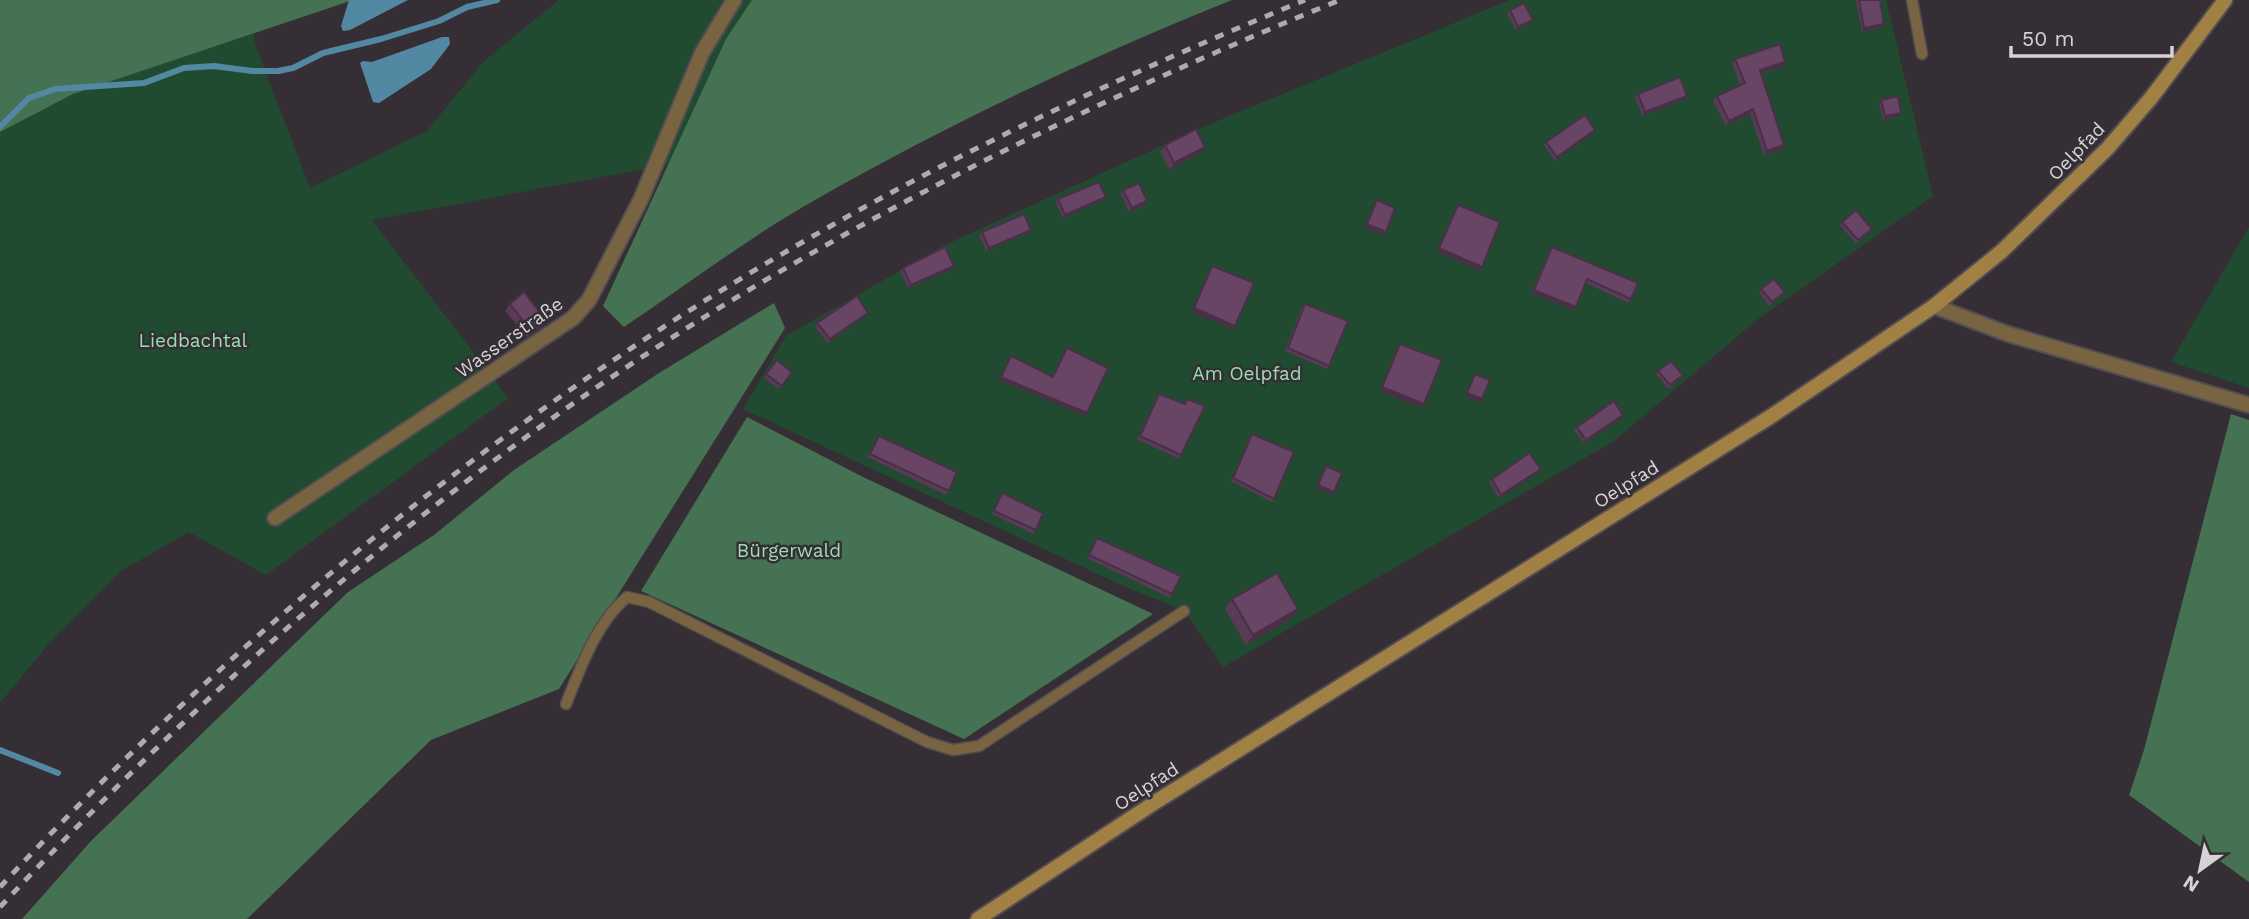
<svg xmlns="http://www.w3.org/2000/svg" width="2249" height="919" font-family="'Work Sans',sans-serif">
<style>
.green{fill:#214b30}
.forest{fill:#457253}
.water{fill:#5388a2}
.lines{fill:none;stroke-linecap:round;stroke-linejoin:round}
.stream{stroke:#5388a2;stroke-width:6}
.lane-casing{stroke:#524c52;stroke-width:13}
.street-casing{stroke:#524c52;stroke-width:18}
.secondary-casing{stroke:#524c52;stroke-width:18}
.lane{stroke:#786440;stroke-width:10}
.street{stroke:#786440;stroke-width:14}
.secondary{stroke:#a08043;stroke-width:14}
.rail{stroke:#aeaaad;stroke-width:5;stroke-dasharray:9 9;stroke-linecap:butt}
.wall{fill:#593a57}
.shaded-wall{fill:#493047}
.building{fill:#684465;stroke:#493047;stroke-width:2}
.labels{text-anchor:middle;stroke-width:5;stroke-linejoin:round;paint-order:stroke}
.street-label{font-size:19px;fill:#d6d2d5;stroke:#352f35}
.park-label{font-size:19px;fill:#98dfad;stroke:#352f35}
</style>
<rect width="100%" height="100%" fill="#352f35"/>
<g class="green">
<path d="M0 0H250L255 44 310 188 427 131 483 62 559 0H762L682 162 372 220 508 398 266 575 189 532 121 571 46 647 0 703Z"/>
<path d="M1510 0H1886L1933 196 1758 319 1614 441 1223 667 1185 611 1119 584 743 409 786 336 945 245 1203 127Z"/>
<path d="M2249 227V388L2171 362Z"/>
</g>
<g class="forest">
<path d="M0 0H353L73 94 0 132Z"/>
<path d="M752 0H1232C1090 57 948 124 815 200 749 237 687 285 624 327L603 306 726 39Z"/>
<path d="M774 303 785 328 559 689 431 740 247 919H22L91 841 348 592 434 535 514 470 659 373Z"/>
<path d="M2231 414 2249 420V882L2129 795 2144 750Z"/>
<path d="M747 417 861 476 1153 614 964 739 641 591Z"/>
</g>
<g class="water">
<path d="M349 0H408L350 30 343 31 341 26Z"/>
<path d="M442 37H449L450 44 431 69 379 103 373 102 360 63 363 61 372 62Z"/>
</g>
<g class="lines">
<g class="stream">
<path d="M0 127 29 98 55 89 144 83 184 68 214 66 252 71H278L293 68 323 53 381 39 439 21 467 7 497 0"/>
<path d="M0 750 58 773"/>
</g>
<defs>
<g id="lane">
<path d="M1912 0 1922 54"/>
<path d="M566 704C581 667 596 623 627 597L649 602 927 742 953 750 979 746 1184 611"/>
</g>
<g id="street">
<path d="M1934 306 2008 334 2249 405"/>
<path d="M275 518 573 318 589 300 641 199 702 53 734 0"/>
</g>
<path id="secondary" d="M978 919 1157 801 1770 417 1934 306 2002 251 2107 149 2151 98 2225 0"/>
</defs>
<use href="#lane" class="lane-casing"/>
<use href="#street" class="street-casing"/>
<use href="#secondary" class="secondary-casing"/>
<use href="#lane" class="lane"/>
<use href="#street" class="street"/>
<use href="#secondary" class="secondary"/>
<g class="rail">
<path d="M0 887C242 628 520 401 829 227 982 140 1143 67 1305 0"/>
<path d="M0 907C154 743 318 591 499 457 756 265 1044 121 1340 0"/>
</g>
</g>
<g class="wall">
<path d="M1856 0H1880L1884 24 1881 28 1862 32Z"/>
<path d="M1510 10 1533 20 1530 23 1516 30 1507 14Z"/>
<path d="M1735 59 1782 67 1761 73 1781 150 1764 155 1750 114 1726 126 1713 101 1717 96 1740 85 1732 63Z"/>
<path d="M1638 94 1685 99 1642 116 1635 97Z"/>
<path d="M1881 100 1899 116 1883 120 1879 104Z"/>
<path d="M1593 133 1555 161 1544 145 1546 142Z"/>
<path d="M1165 145 1200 153 1170 170 1160 152Z"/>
<path d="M1123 190 1145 205 1129 212 1121 193Z"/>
<path d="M1106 197 1103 200 1063 218 1056 203 1058 199Z"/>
<path d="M1842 222 1869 232 1856 244 1840 225Z"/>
<path d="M982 232 1028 233 986 251 979 235Z"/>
<path d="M1552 247 1631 299 1628 303 1586 283 1574 310 1531 293Z"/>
<path d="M954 266 952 269 908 288 900 271 903 268Z"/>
<path d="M1761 289 1785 292 1783 295 1769 306 1759 293Z"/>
<path d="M510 304 546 321 542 327 527 337 505 311Z"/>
<path d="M1305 304 1329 366 1327 369 1285 351 1302 307Z"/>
<path d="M865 316 828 343 815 327 817 323Z"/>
<path d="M1400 344 1424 404 1421 408 1380 391Z"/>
<path d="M777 360 792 372 779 389 764 378Z"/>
<path d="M1658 371 1683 375 1681 378 1668 389 1656 374Z"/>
<path d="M1159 394 1184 404 1187 399 1181 455 1179 459 1137 439Z"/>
<path d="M1621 419 1584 443 1574 430 1577 427Z"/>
<path d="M1252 434 1274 499 1272 502 1231 481Z"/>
<path d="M879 436 949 491 946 495 867 457Z"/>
<path d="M1538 473 1499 498 1489 483 1492 479Z"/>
<path d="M1002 493 1036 530 1033 534 992 514Z"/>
<path d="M1097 538 1172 594 1170 598 1087 558Z"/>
<path d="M1232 599 1291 619 1246 645 1225 609Z"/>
</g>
<g class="shaded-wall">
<path d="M1533 20 1530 23 1516 30 1518 27Z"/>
<path d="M1884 24 1881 28 1862 32 1864 28Z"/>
<path d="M1785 62 1782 67 1756 74 1760 70Z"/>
<path d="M1687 96 1685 99 1642 116 1645 112Z"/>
<path d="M1753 109 1750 114 1726 126 1729 121Z"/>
<path d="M1901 113 1899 116 1883 120 1885 116Z"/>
<path d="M1595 130 1593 133 1555 161 1557 157Z"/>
<path d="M1784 145 1781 150 1764 155 1767 151Z"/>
<path d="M1205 147 1200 153 1170 170 1174 163Z"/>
<path d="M1106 197 1103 200 1063 218 1065 215Z"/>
<path d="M1147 201 1145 205 1129 212 1132 208Z"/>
<path d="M1367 224 1386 232 1383 235 1365 228Z"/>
<path d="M1031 230 1028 233 986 251 989 248Z"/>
<path d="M1439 248 1482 267 1479 270 1437 252Z"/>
<path d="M954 266 952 269 908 288 911 285Z"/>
<path d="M1534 290 1576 307 1574 310 1531 293Z"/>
<path d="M1194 308 1235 326 1233 329 1191 312Z"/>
<path d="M868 313 865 316 828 343 830 339Z"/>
<path d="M546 321 542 327 527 337 531 331Z"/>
<path d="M1001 377 1087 413 1085 416 999 380Z"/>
<path d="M1382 387 1424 404 1421 408 1380 391Z"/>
<path d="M1467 393 1482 399 1480 403 1465 396Z"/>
<path d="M1623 415 1621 419 1584 443 1586 440Z"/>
<path d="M1541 469 1538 473 1499 498 1501 495Z"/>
<path d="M1318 485 1334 492 1332 495 1315 488Z"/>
<path d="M1298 609 1291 619 1246 645 1253 635Z"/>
</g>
<g class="building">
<path d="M1859 0H1880L1884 24 1864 28Z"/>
<path d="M1524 3 1533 20 1518 27 1510 10Z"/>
<path d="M1780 44 1785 62 1760 70 1784 145 1767 151 1753 109 1729 121 1717 96 1745 83 1735 59Z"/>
<path d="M1680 77 1687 96 1645 112 1638 94Z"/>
<path d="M1898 96 1901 113 1885 116 1881 100Z"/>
<path d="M1585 115 1595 130 1557 157 1546 142Z"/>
<path d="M1196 129 1205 147 1174 163 1165 145Z"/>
<path d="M1099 182 1106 197 1065 215 1058 199Z"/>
<path d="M1139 183 1147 201 1132 208 1123 190Z"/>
<path d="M1377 200 1395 208 1386 232 1367 224Z"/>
<path d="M1458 205 1500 222 1482 267 1439 248Z"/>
<path d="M1856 210 1872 229 1858 240 1842 222Z"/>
<path d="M1024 214 1031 230 989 248 982 232Z"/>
<path d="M945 247 954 266 911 285 903 268Z"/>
<path d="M1552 247 1638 283 1631 299 1587 279 1576 307 1534 290Z"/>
<path d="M1212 266 1254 283 1235 326 1194 308Z"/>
<path d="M1774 279 1785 292 1772 302 1761 289Z"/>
<path d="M524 292 546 321 531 331 510 304Z"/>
<path d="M857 296 868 313 830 339 817 323Z"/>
<path d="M1305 304 1348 321 1329 366 1288 348Z"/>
<path d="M1400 344 1442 360 1424 404 1382 387Z"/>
<path d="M1067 348 1108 368 1087 413 1001 377 1011 356 1053 377Z"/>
<path d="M777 360 792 372 782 386 766 374Z"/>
<path d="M1671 361 1683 375 1670 385 1658 371Z"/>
<path d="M1475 374 1490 380 1482 399 1467 393Z"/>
<path d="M1159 394 1185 404 1187 399 1205 406 1181 455 1140 436Z"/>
<path d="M1614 401 1623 415 1586 440 1577 427Z"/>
<path d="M1252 434 1294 452 1274 499 1233 478Z"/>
<path d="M879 436 957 472 949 491 870 454Z"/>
<path d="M1529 453 1541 469 1501 495 1492 479Z"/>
<path d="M1326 466 1342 473 1334 492 1318 485Z"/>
<path d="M1002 493 1043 513 1036 530 994 511Z"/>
<path d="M1097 538 1181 576 1172 594 1089 555Z"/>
<path d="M1277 573 1298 609 1253 635 1232 599Z"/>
</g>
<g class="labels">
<g class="street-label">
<text transform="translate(2076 151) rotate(-46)" y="7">Oelpfad</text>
<text transform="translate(509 337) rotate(-35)" y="7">Wasserstraße</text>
<text transform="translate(1626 484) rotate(-32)" y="7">Oelpfad</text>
<text transform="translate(1146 786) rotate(-33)" y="7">Oelpfad</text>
</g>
<g class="park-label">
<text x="193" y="347">Liedbachtal</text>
<text x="1247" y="380">Am Oelpfad</text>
<text x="789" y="557">Bürgerwald</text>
</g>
</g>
<g transform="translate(2200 870) rotate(213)" stroke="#352f35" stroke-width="5" paint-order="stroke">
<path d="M0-5L12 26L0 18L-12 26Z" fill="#d6d2d5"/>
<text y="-10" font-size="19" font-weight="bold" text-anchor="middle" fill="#d6d2d5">N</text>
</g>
<path d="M2011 46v10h161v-10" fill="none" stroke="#d6d2d5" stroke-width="3.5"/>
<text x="2022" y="46" font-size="21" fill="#d6d2d5" stroke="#352f35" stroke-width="5" paint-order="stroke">50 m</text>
</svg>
